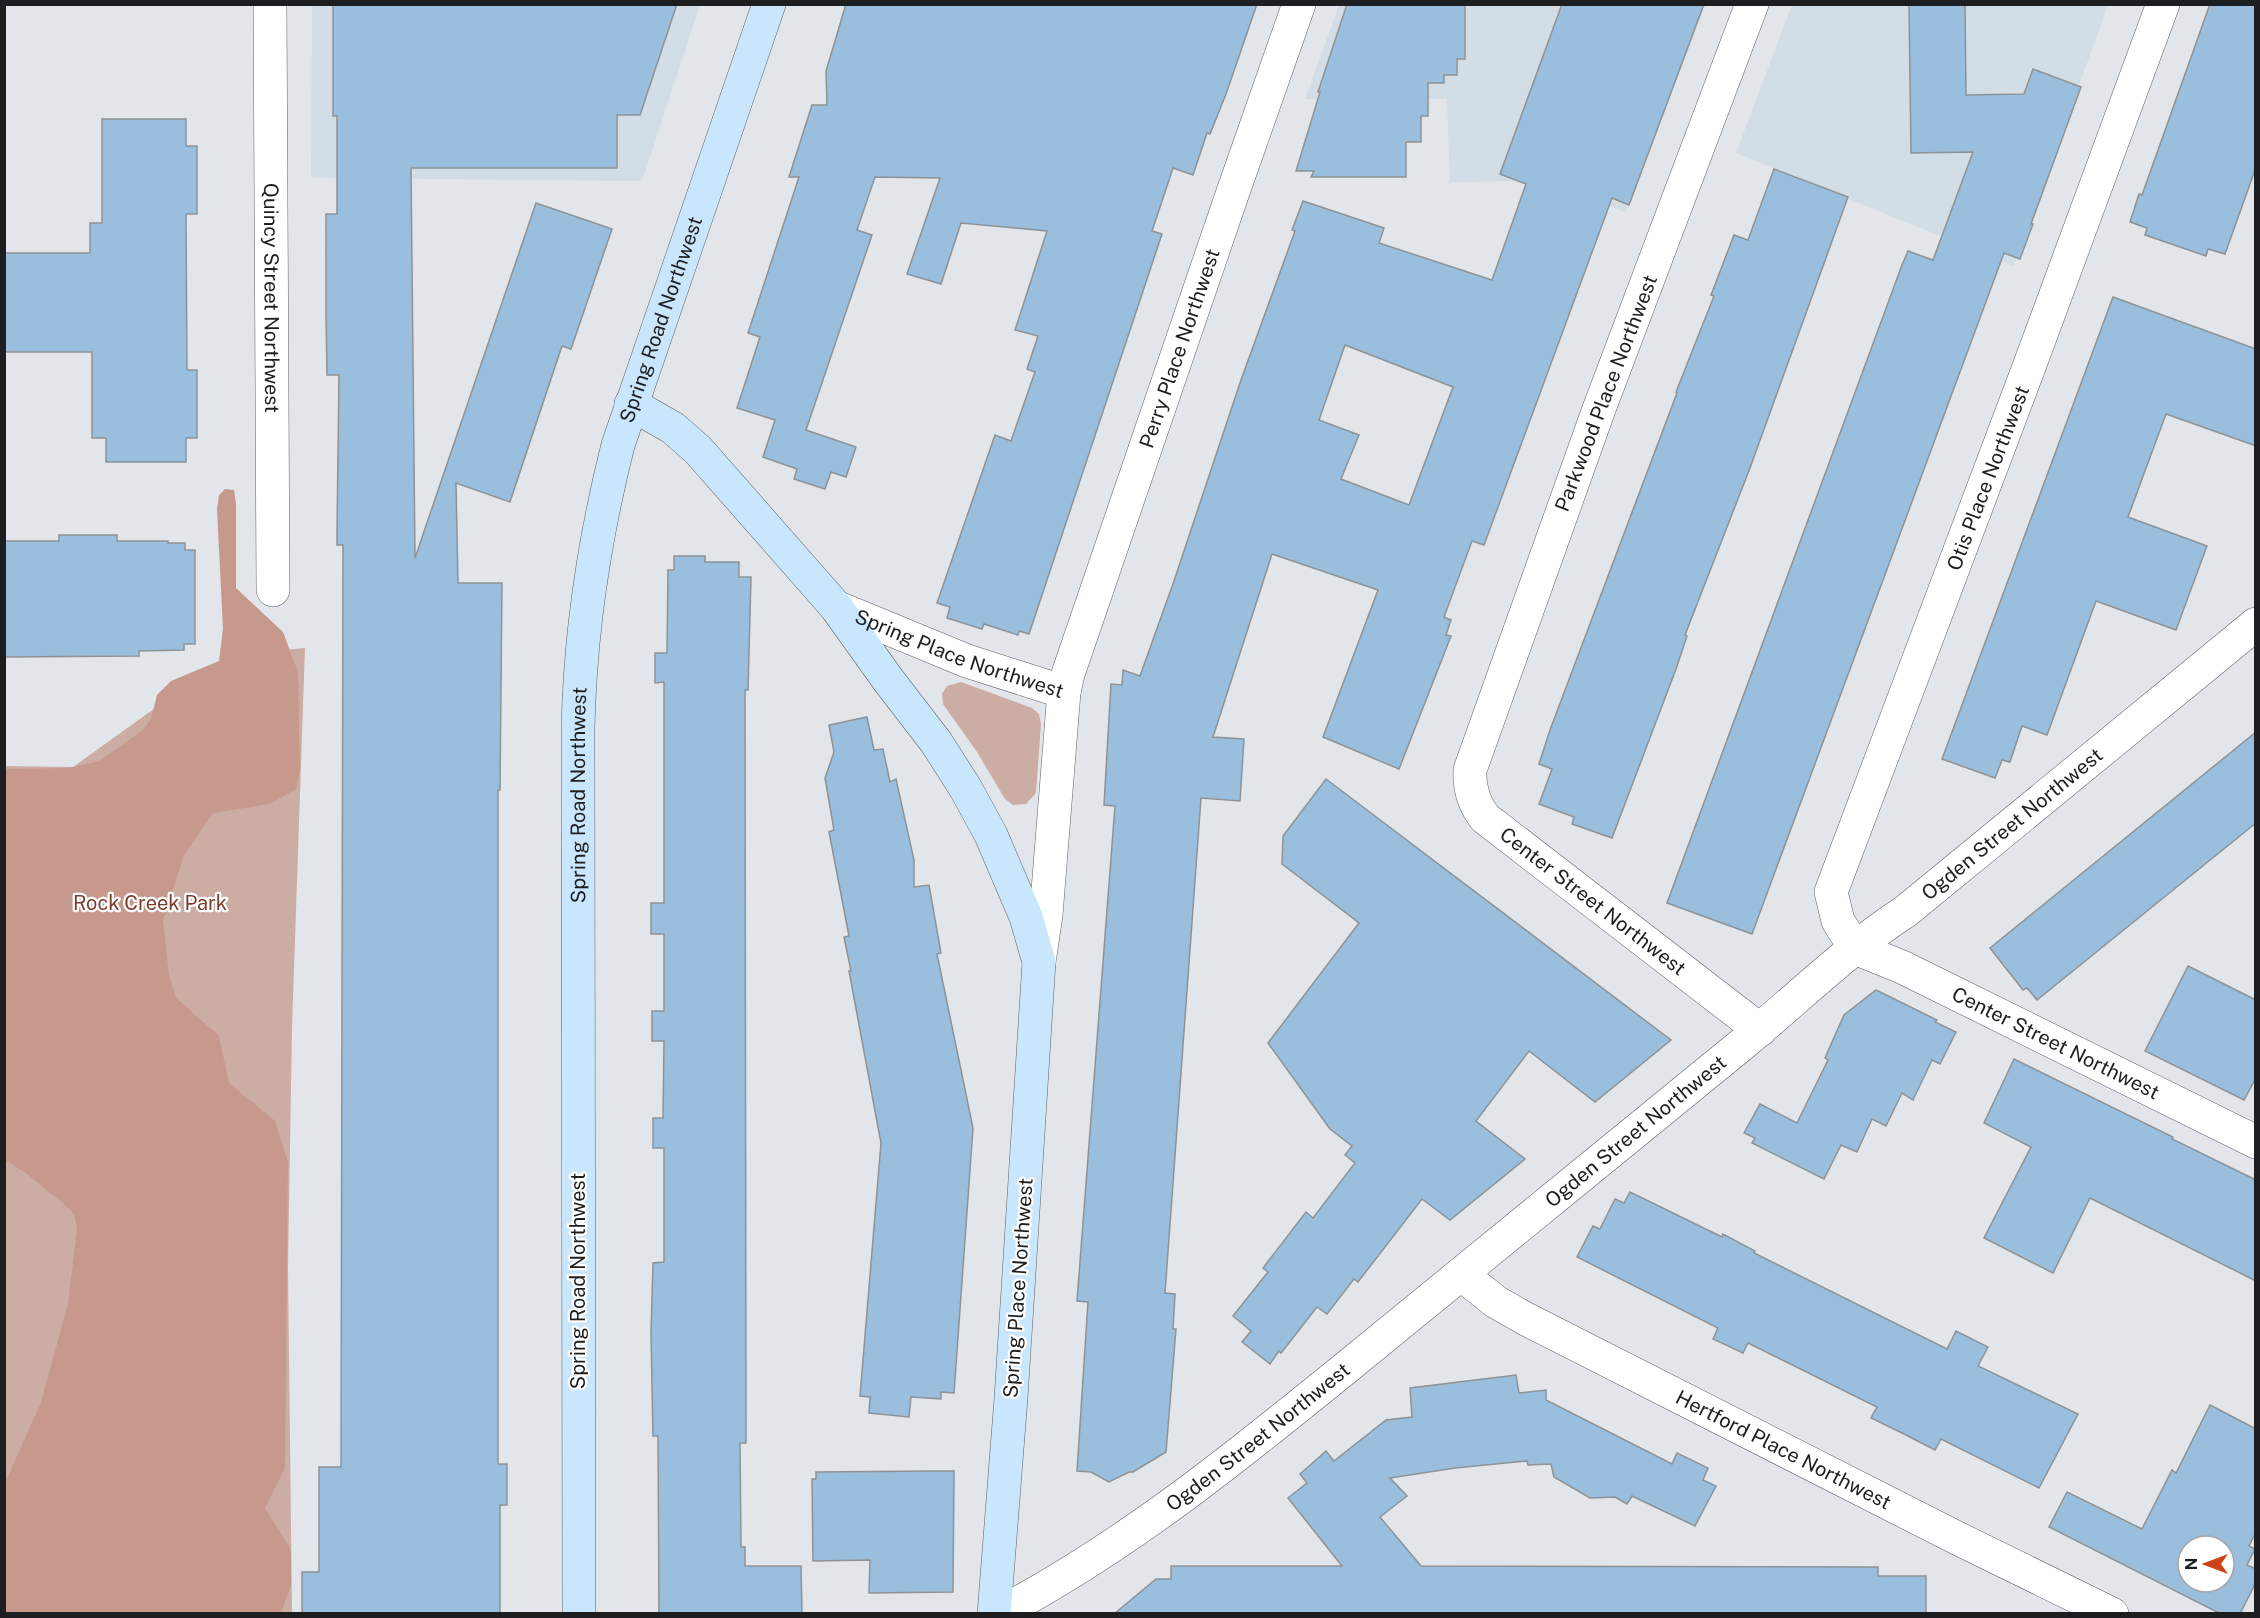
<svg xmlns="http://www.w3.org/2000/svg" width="2260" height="1618" font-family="'Public Sans',sans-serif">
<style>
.built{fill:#d2dde6}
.green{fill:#cbada4}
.forest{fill:#c7998c}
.building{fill:#9abedd;stroke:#8e9295;stroke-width:1.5;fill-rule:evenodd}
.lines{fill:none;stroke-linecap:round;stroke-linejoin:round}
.street-casing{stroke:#5d6063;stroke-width:34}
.secondary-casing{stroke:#5d6063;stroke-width:34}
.street{stroke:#fff;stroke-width:33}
.secondary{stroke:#c9e6fd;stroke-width:33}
.labels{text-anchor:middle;stroke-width:4.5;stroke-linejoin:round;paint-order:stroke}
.street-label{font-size:20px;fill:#1c1e1f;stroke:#fff}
.park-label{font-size:20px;fill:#7a3e2c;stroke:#fff}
</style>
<rect width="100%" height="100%" fill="#e2e6ea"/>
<g class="built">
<path d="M312 5H700L642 181 311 178Z"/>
<path d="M1339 5H1706L1625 212 1547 181 1450 182 1447 99H1305Z"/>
<path d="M1792 5H2108L2014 266 1736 153Z"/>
</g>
<g class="green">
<path d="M305 648 292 1027 288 1267 292 1613 5 1614V766L73 767 229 655Z"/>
<path d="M961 682 1032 708 1039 714 1041 724 1036 793 1026 804 1013 805 1005 799 977 752 943 704 942 694 947 686Z"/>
</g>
<path class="forest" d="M225 489 234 490 236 504V588L283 632 298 672 300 770 296 789 270 804 213 813 184 855 163 920 169 975 176 998 219 1036 229 1083 275 1121 288 1162 285 1468 265 1508 291 1550V1585L281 1613H5V1483L41 1402 68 1304 77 1229 74 1214 64 1204 26 1173 5 1160V769L68 768 99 761 143 730 151 719 157 695 171 681 219 661 223 629 217 509 219 495Z"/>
<g class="building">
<path d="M333 4H677L640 115H617V168H411L415 558 536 203 612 229 571 349 562 346 510 502 456 483 458 583H502L500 790H498V1464H507V1505H500V1614H302V1572H319V1467H341L343 545H337V534L339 375H327L326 314V214H337V116H333Z"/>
<path d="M846 4H1257L1226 94 1210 134 1207 133 1193 175 1173 168 1152 231 1162 234 1029 634 1019 631 1018 635 984 624 982 629 947 618 950 607 937 603 995 435 1011 441 1035 372 1027 369 1038 336 1015 330 1047 231 961 223 941 284 907 274 940 178 875 177 857 230 872 235 806 430 856 447 846 477 831 472 825 489 794 479 797 469 763 457 775 420 737 408 760 337 748 333 799 177H789L812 105H827L826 71Z"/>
<path d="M1347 4H1465V59H1457V75H1444V83H1428V116H1421V142H1406V177H1311L1314 171H1296L1320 92H1318Z"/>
<path d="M1562 4H1704L1629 205 1612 198 1484 545 1472 541 1444 617 1451 620 1446 635 1451 636 1399 769 1323 737 1378 590 1272 554 1213 737 1244 739 1240 801 1201 798 1165 1293 1175 1294 1173 1329H1176L1166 1452 1133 1472H1129L1109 1482 1091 1472 1077 1471 1088 1302 1077 1301 1115 806 1104 805 1111 684 1122 685 1123 670 1140 676 1174 581 1241 380 1295 231 1292 230 1303 201 1384 228 1379 243 1492 280 1526 184 1500 174ZM1345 345 1453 387 1409 505 1341 479 1359 435 1319 420Z"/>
<path d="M1909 4H1965L1966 95 2024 94 2033 69 2081 87 2031 224H2033L2020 259 2004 253 1752 934 1667 903 1902 265 1908 251 1933 260 1973 152 1911 153Z"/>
<path d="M2210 4H2256V167L2225 254 2208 249 2206 256 2145 235 2147 228 2130 222 2139 194 2142 195Z"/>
<path d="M102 119H186V146H197V214H186L187 370H197V438H186V462H106V438H92V352H4V253H90V223H102Z"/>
<path d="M1774 169 1848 197 1750 468 1685 635 1687 636 1676 669 1612 838 1572 824 1574 817 1539 804 1552 769 1539 764 1550 730 1677 393 1676 392 1714 296 1711 295 1734 235 1748 240Z"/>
<path d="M2113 297 2256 349V446L2166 414 2128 517 2207 546 2176 630 2096 601 2047 735 2022 726 2010 762 2002 760 1995 778 1942 759Z"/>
<path d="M59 535H117V541H168V543H185V550H195V644H184V650L139 651V656L4 657V541H59Z"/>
<path d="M674 556H705V562H739V577H751L748 690H745L746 1443H740L741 1547H745V1566H801L802 1614H659L658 1436H653L651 1333 653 1263 664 1262V1148H653V1118H663L664 1041H652V1011H664V934H651V903H664V682L655 683V653H667L668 570H674Z"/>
<path d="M867 717 874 750 883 749 890 782 896 779 914 860V887L929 885 941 953 937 954 973 1128 954 1393 941 1392V1399L911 1397 909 1417 869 1413 870 1397 860 1396 881 1143 849 971H851L844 937 849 936 829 832 834 830 825 778 834 752 829 725Z"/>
<path d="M2256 732V823L2037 1000 2027 988 2023 990 1990 948Z"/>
<path d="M1326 779 1671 1040 1595 1102 1529 1051 1476 1121 1525 1159 1450 1220 1422 1199 1358 1282 1354 1279 1327 1314 1317 1307 1281 1353 1279 1351 1270 1364 1242 1342 1251 1331 1233 1316 1268 1272 1263 1268 1306 1212 1313 1218 1355 1163 1345 1155 1352 1146 1330 1129 1268 1043 1359 923 1282 864 1283 836Z"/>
<path d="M2188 966 2256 1000V1078L2244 1100 2145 1051Z"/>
<path d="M1876 990 1937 1020 1935 1022 1956 1032 1940 1064 1932 1060 1913 1100 1902 1093 1886 1126 1872 1119 1857 1152 1841 1145 1824 1179 1752 1143 1755 1138 1744 1133 1760 1104 1797 1123 1828 1060 1825 1058 1844 1015Z"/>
<path d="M2014 1059 2173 1137 2172 1139 2256 1180V1281L2090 1198 2053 1273 1984 1238 2031 1147 1984 1123Z"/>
<path d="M1630 1192 1722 1237 1723 1234 1755 1251 1754 1253 1947 1349 1956 1331 1988 1347 1978 1366 2078 1414 2039 1488 1941 1439 1935 1450 1904 1434 1871 1418 1877 1407 1748 1343 1743 1353 1713 1339 1718 1328 1577 1257 1593 1226 1600 1229 1615 1199 1624 1203Z"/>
<path d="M1516 1375 1519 1393 1546 1390V1400L1672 1464 1677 1453 1708 1468 1703 1480 1716 1486 1695 1526 1632 1496 1627 1504 1615 1497 1590 1498 1554 1477 1551 1464 1528 1465 1527 1461 1455 1468 1390 1478 1407 1496 1380 1517 1421 1566 1878 1567V1576H1926V1614H1114L1156 1579H1171V1566H1342L1288 1498 1307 1483 1300 1474 1326 1451 1334 1461 1386 1420 1412 1417 1410 1388Z"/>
<path d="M2210 1405 2256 1429V1532L2249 1546 2255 1549 2247 1565 2256 1569V1582L2240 1614H2221L2049 1527 2067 1492 2142 1529 2172 1470 2176 1473ZM2188 1546H2224V1582H2188Z"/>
<path d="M933 1471H954L953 1592 869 1593 870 1560 813 1561 812 1479H816V1472Z"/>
</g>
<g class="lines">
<defs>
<g id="street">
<path id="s1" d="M270 4 273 590"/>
<path id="s2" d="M1752 4 1599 409 1470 770C1469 788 1474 804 1485 818L1760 1030"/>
<path id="s3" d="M2163 4 2029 367 1831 892 1838 921 1855 948 1902 967 2256 1142"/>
<path id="s4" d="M836 607 967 661 1064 692"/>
<path id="s5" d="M1039 962 1046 915 1064 692 1068 674 1233 192 1299 4"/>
<path id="s6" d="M1461 1274 1496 1302 1526 1319 1955 1537 2112 1614"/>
<path id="s7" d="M998 1614C1133 1543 1251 1445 1369 1349 1493 1248 1616 1147 1740 1046 1795 1001 1846 950 1906 911L2256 624"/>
</g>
<g id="secondary">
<path d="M631 404 673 428 698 450 836 607 889 681 936 742 966 789 991 835 1026 917 1039 962 1011 1398 994 1614"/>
<path id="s8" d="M579 1614 578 729C580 631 594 540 618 445L769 4"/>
</g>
</defs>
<use href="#street" class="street-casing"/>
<use href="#secondary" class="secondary-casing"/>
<use href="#street" class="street"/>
<use href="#secondary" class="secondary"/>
</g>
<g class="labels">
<g class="street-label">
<text dy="7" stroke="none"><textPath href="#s1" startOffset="294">Quincy Street Northwest</textPath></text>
<text dy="7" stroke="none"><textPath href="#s8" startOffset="1305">Spring Road Northwest</textPath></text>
<text dy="7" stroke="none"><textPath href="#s5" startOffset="634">Perry Place Northwest</textPath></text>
<text transform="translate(1606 393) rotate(-69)" y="7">Parkwood Place Northwest</text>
<text transform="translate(1988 478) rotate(-69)" y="7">Otis Place Northwest</text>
<text dy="7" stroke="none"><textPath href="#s4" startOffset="132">Spring Place Northwest</textPath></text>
<text dy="7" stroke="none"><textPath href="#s8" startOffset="819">Spring Road Northwest</textPath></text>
<text dy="7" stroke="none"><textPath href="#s7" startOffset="1287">Ogden Street Northwest</textPath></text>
<text dy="7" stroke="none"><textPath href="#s2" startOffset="1004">Center Street Northwest</textPath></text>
<text dy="7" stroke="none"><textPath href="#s3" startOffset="1232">Center Street Northwest</textPath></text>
<text dy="7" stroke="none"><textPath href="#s7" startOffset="801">Ogden Street Northwest</textPath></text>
<text transform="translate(578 1281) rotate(-90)" y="7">Spring Road Northwest</text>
<text transform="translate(1018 1288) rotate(-86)" y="7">Spring Place Northwest</text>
<text dy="7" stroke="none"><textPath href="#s7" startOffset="315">Ogden Street Northwest</textPath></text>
<text dy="7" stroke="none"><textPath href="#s6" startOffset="368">Hertford Place Northwest</textPath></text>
</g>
<g class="park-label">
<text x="150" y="910">Rock Creek Park</text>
</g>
</g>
<rect width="2260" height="1618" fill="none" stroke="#1c1e1f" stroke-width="12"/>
<g transform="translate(2206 1564) rotate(270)"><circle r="28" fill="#ffffff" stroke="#a4a5a5" stroke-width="1.5"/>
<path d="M0-4.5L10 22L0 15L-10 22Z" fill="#cc4416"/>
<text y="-9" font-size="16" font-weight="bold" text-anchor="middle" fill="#1c1e1f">N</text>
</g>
</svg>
